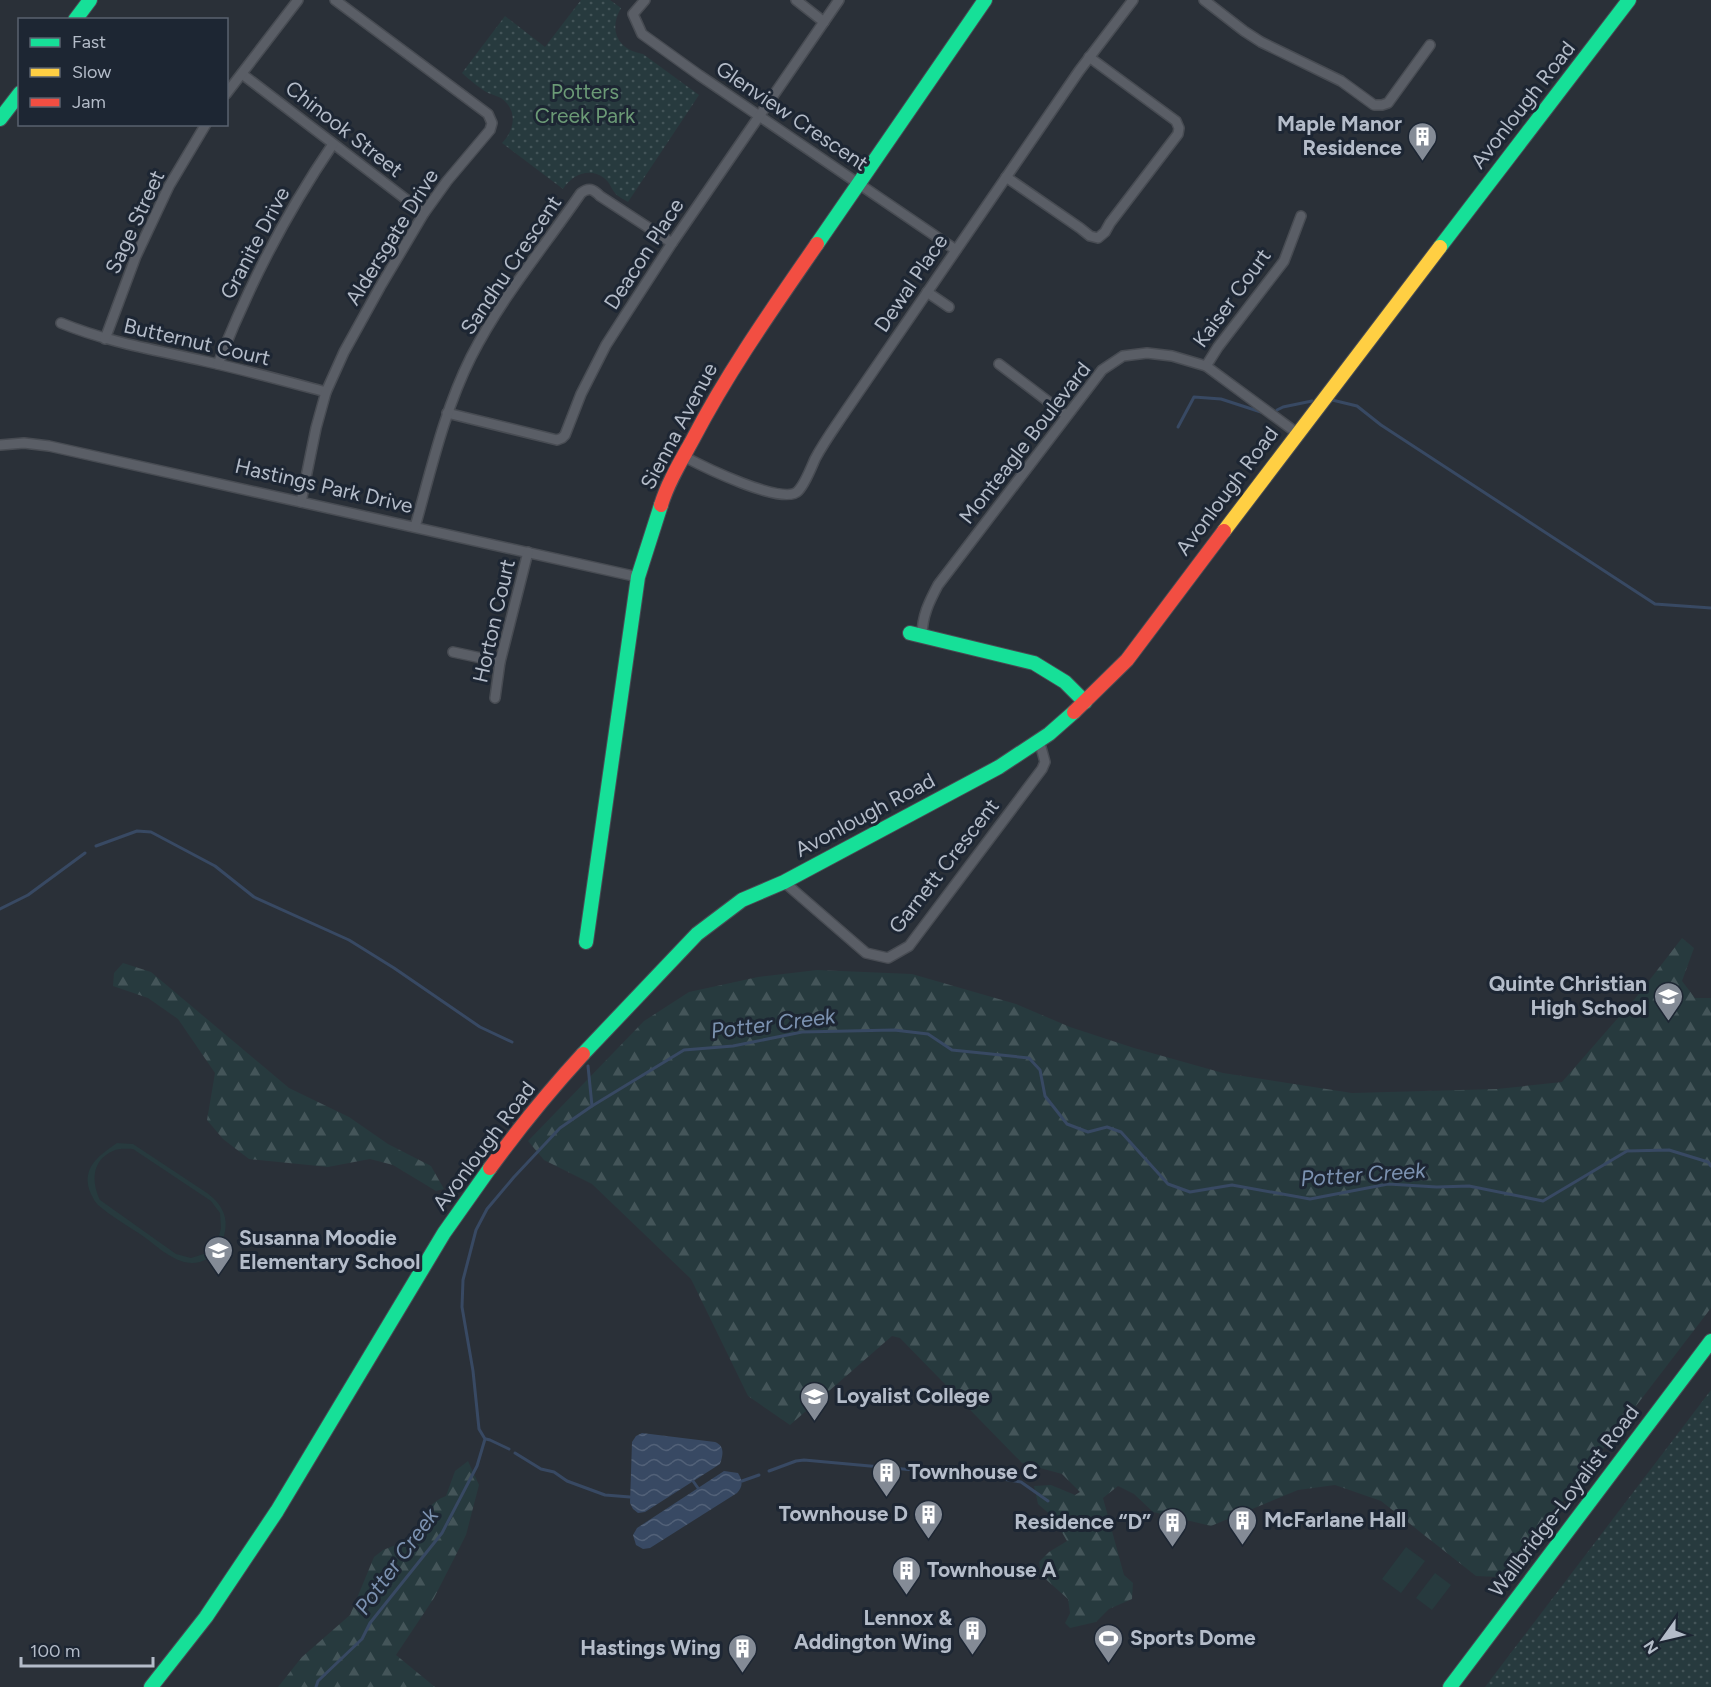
<svg xmlns="http://www.w3.org/2000/svg" width="1711" height="1687" font-family="Figtree,sans-serif">
<style>
.forest{fill:url(#forest-firs)}
.park{fill:url(#park-dots)}
.pitch{fill:#273a3e;fill-rule:evenodd}
.water{fill:url(#water-waves)}
.lines{fill:none;stroke-linecap:round;stroke-linejoin:round}
.stream{stroke:#384963;stroke-width:3}
.street-casing{stroke:#484c53;stroke-width:12}
.fast-casing{stroke:#484c53;stroke-width:16}
.slow-casing{stroke:#484c53;stroke-width:16}
.jam-casing{stroke:#484c53;stroke-width:16}
.street{stroke:#5a5e66;stroke-width:9}
.fast{stroke:#16e098;stroke-width:14}
.slow{stroke:#ffcf43;stroke-width:14}
.jam{stroke:#f24e42;stroke-width:14}
.labels{text-anchor:middle;stroke-width:6;stroke-linejoin:round;paint-order:stroke}
.park-label{font-size:21px;fill:#6b9a76;stroke:#1d2633}
.street-label{font-size:21px;fill:#b4bcc9;stroke:#1d2633}
.poi-label{font-size:21px;font-weight:bold;fill:#b4bcc9;stroke:#1d2633;text-anchor:end}
.water-label{font-size:22px;font-style:italic;fill:#7c92b1;stroke:#1d2633}
</style>
<defs>
<pattern id="forest-firs" width="22" height="20" patternUnits="userSpaceOnUse" patternTransform="scale(1.5)"><rect width="22" height="20" fill="#273a3e"/><path d="M5 1l3.5 6h-7zM16 11l3.5 6h-7z" fill="#445559"/></pattern>
<pattern id="park-dots" width="8" height="8" patternUnits="userSpaceOnUse" patternTransform="scale(1.5)"><rect width="8" height="8" fill="#273a3e"/><path d="M2 2h.1M6 6h.1" fill="none" stroke="#445559" stroke-width="1.8" stroke-linecap="round"/></pattern>
<pattern id="water-waves" width="16" height="10" patternUnits="userSpaceOnUse" patternTransform="scale(1.5)"><rect width="16" height="10" fill="#384963"/><path d="M0 5q4-4 8 0t8 0" fill="none" stroke="#526178"/></pattern>
</defs>
<rect width="100%" height="100%" fill="#2a3038"/>
<g class="forest">
<path d="M1682 938 1694 948 1682 981 1695 998H1711V1308L1535 1538 1498 1577 1476 1576 1381 1501 1335 1485 1298 1490 1211 1526 1153 1512 1134 1494 1118 1486 1103 1498 1124 1575 1133 1583 1132 1599 1109 1609 1096 1622 1070 1628 1065 1623 1070 1613 1068 1599 1041 1575 1039 1562 1049 1552 1067 1541 1053 1517 1038 1504 1034 1486 1051 1485 1075 1495 1080 1492 1062 1474 1022 1463 900 1338 892 1336 790 1425 748 1396 691 1279 592 1184 544 1160 528 1141 644 1021 689 992 758 977 817 970 912 974 1016 1004 1070 1027 1134 1048 1223 1073 1352 1093 1497 1089 1562 1082 1638 995Z"/>
<path d="M123 963 151 972 289 1088 349 1117 388 1144 431 1166 444 1189 436 1191 393 1165 370 1159 328 1167 249 1159 223 1139 207 1120 215 1073 178 1019 148 998 113 986 114 973Z"/>
<path d="M468 1461 479 1485 466 1535 434 1598 396 1655 435 1687H278L302 1657 350 1615 374 1557 383 1550 422 1535C425 1515 426 1504 446 1496L455 1471Z"/>
</g>
<g class="park">
<path d="M581 0H610L621 8C608 30 618 50 643 54L699 95 628 202C624 199 618 197 615 193 611 189 610 182 604 178 589 167 572 175 563 189L502 143C515 130 518 110 501 98 497 96 493 95 488 93 479 88 470 80 462 73L505 16 545 47Z"/>
<path d="M1711 1390V1687H1485Z"/>
</g>
<g class="pitch">
<path d="M117 1143 133 1144 207 1193C215 1199 220 1204 224 1214 231 1235 215 1264 191 1263 172 1262 155 1244 140 1234 126 1225 111 1216 98 1205 95 1202 93 1198 91 1194 80 1169 98 1156 117 1143ZM133 1149 211 1201 220 1213 221 1228 218 1240 207 1253 191 1258 176 1254 100 1200C91 1181 92 1160 113 1151 119 1148 127 1149 133 1149Z"/>
<path d="M1406 1547 1425 1561 1401 1593 1382 1579Z"/>
<path d="M1435 1573 1451 1585 1432 1610 1416 1598Z"/>
</g>
<g class="water">
<path d="M642 1433 715 1442C725 1446 723 1455 720 1464L645 1512 638 1513 633 1509 630 1503 632 1442 636 1436Z"/>
<path d="M724 1471 738 1473C743 1481 743 1486 737 1493L650 1548 643 1549 636 1545 633 1535 637 1528Z"/>
</g>
<g class="lines">
<g class="stream">
<path d="M1328 399 1357 406 1381 425 1655 604 1711 608"/>
<path d="M1277 410 1283 407 1312 401"/>
<path d="M1178 427 1194 397 1221 399 1264 413"/>
<path d="M96 846 137 831 151 832 215 866 254 897 349 940 394 968 480 1027 512 1042"/>
<path d="M0 909 28 895 85 853"/>
<path d="M588 1066 592 1106"/>
<path d="M486 1439 490 1440 509 1449"/>
<path d="M515 1453 541 1469 554 1472 567 1481 605 1495 630 1497"/>
<path d="M769 1471 796 1461 804 1460 980 1476"/>
<path d="M984 1476 1021 1482 1048 1501"/>
<path d="M693 1481 698 1488"/>
<path d="M742 1481 759 1475"/>
<path d="M316 1687 318 1681 362 1639 370 1623 442 1533 477 1466 485 1439 479 1429 473 1371 462 1307 463 1280 476 1230 487 1209 514 1177 560 1128 592 1106 684 1050 733 1046 802 1032 894 1030 928 1034 952 1050 1029 1058 1040 1070 1045 1096 1067 1124 1088 1132 1107 1127 1121 1132 1168 1184 1190 1192 1232 1185 1310 1199 1388 1184 1437 1187 1469 1186 1543 1201 1627 1151 1669 1150 1708 1162 1711 1166"/>
</g>
<defs>
<g id="street">
<path d="M645 0 633 14 642 34 699 75 956 250"/>
<path d="M796 0 824 22"/>
<path d="M1204 0 1244 31 1261 42 1341 81 1374 105H1382L1388 103 1430 45"/>
<path d="M242 74 424 213"/>
<path d="M226 94 298 0"/>
<path d="M1006 177 1080 228 1090 236 1098 238 1105 232 1110 223 1178 134 1179 128 1176 121 1089 57"/>
<path d="M927 292 949 307"/>
<path d="M61 323C107 342 156 350 204 361 245 370 285 381 326 392"/>
<path d="M105 339 136 256 169 186 206 124"/>
<path d="M218 364C248 287 286 213 333 144"/>
<path d="M999 364 1066 415"/>
<path d="M1206 366 1218 347 1284 261 1301 216"/>
<path d="M447 413 557 440 562 438 565 435 581 394 606 345 624 317 672 243 839 0"/>
<path d="M0 445 24 443 49 446 638 577"/>
<path d="M683 456C700 465 784 507 798 491 805 484 811 468 815 459 824 442 835 427 845 412L1079 71 1133 0"/>
<path d="M301 502 316 428 326 392 344 352 380 287 424 213 447 181 490 130 492 123 488 114 335 0"/>
<path d="M415 527C431 470 444 411 471 357 501 298 544 247 581 193 589 187 593 189 600 196L672 243"/>
<path d="M922 636C922 616 929 602 938 585L1102 370 1123 356 1147 353 1172 356 1206 366 1297 433"/>
<path d="M453 652 500 662"/>
<path d="M495 698 500 662 528 552"/>
<path d="M784 882 866 953 888 958 909 946 1042 769 1045 762 1039 740"/>
</g>
<g id="fast">
<path d="M75 20 90 0"/>
<path d="M0 119 20 93"/>
<path d="M817 244 985 0"/>
<path d="M1440 247 1629 0"/>
<path d="M910 633 1034 663 1065 682 1085 702"/>
<path d="M586 942 638 577 661 505"/>
<path d="M583 1054 697 934 742 900 784 882 999 767 1049 734 1074 712"/>
<path d="M151 1687 206 1617 277 1511 444 1233 490 1168"/>
<path d="M1450 1687 1711 1341"/>
</g>
<path id="slow" d="M1224 531 1440 247"/>
<g id="jam">
<path d="M661 505C668 482 681 461 693 439 729 370 773 308 817 244"/>
<path d="M1074 712 1127 660 1224 531"/>
<path d="M490 1168C519 1128 550 1090 583 1054"/>
</g>
</defs>
<use href="#street" class="street-casing"/>
<use href="#fast" class="fast-casing"/>
<use href="#slow" class="slow-casing"/>
<use href="#jam" class="jam-casing"/>
<use href="#street" class="street"/>
<use href="#fast" class="fast"/>
<use href="#slow" class="slow"/>
<use href="#jam" class="jam"/>
</g>
<defs>
<symbol id="building-pin" viewBox="-11 -11 22 30"><path d="M0 17L-7.5 6A9.5 9.5 0 1 1 7.5 6Z" fill="#848b96" stroke="#1d2633"/><path d="M-4-6H4V6H1V3H-1V6H-4ZM-2.5-4.3h1.7v1.8h-1.7ZM.8-4.3h1.7v1.8H.8ZM-2.5-1h1.7V.8h-1.7ZM.8-1h1.7V.8H.8Z" fill="#fff"/></symbol>
<symbol id="school-pin" viewBox="-11 -11 22 30"><path d="M0 17L-7.5 6A9.5 9.5 0 1 1 7.5 6Z" fill="#848b96" stroke="#1d2633"/><path d="M0-5L7-2L0 1L-7-2ZM-4 1L0 2.5L4 1V4Q0 6-4 4Z" fill="#fff"/></symbol>
<symbol id="university-pin" viewBox="-11 -11 22 30"><path d="M0 17L-7.5 6A9.5 9.5 0 1 1 7.5 6Z" fill="#848b96" stroke="#1d2633"/><path d="M0-5L7-2L0 1L-7-2ZM-4 1L0 2.5L4 1V4Q0 6-4 4Z" fill="#fff"/></symbol>
<symbol id="stadium-pin" viewBox="-11 -11 22 30"><path d="M0 17L-7.5 6A9.5 9.5 0 1 1 7.5 6Z" fill="#848b96" stroke="#1d2633"/><path d="M0-5a6.5 5 0 1 0 0 10a6.5 5 0 1 0 0-10ZM-3.5-1.8h7v3.6h-7Z" fill="#fff"/></symbol>
</defs>
<g fill-rule="evenodd">
<use href="#building-pin" x="1406" y="120" width="33" height="45"/>
<use href="#school-pin" x="1652" y="980" width="33" height="45"/>
<use href="#school-pin" x="202" y="1234" width="33" height="45"/>
<use href="#university-pin" x="798" y="1380" width="33" height="45"/>
<use href="#building-pin" x="870" y="1456" width="33" height="45"/>
<use href="#building-pin" x="912" y="1498" width="33" height="45"/>
<use href="#building-pin" x="1226" y="1504" width="33" height="45"/>
<use href="#building-pin" x="1156" y="1506" width="33" height="45"/>
<use href="#building-pin" x="890" y="1554" width="33" height="45"/>
<use href="#building-pin" x="956" y="1614" width="33" height="45"/>
<use href="#stadium-pin" x="1092" y="1622" width="33" height="45"/>
<use href="#building-pin" x="726" y="1632" width="33" height="45"/>
</g>
<g class="labels">
<g class="park-label">
<text x="585" y="99">Potters<tspan x="585" dy="24">Creek Park</tspan></text>
</g>
<g class="street-label">
<text transform="translate(1523 105) rotate(-52)" y="7">Avonlough Road</text>
<text transform="translate(792 116) rotate(34)" y="7">Glenview Crescent</text>
<text transform="translate(344 129) rotate(38)" y="7">Chinook Street</text>
<text transform="translate(135 222) rotate(-65)" y="7">Sage Street</text>
<text transform="translate(392 237) rotate(-58)" y="7">Aldersgate Drive</text>
<text transform="translate(255 243) rotate(-62)" y="7">Granite Drive</text>
<text transform="translate(644 254) rotate(-57)" y="7">Deacon Place</text>
<text transform="translate(511 265) rotate(-56)" y="7">Sandhu Crescent</text>
<text transform="translate(911 283) rotate(-56)" y="7">Dewal Place</text>
<text transform="translate(1232 298) rotate(-54)" y="7">Kaiser Court</text>
<text transform="translate(197 342) rotate(13)" y="7">Butternut Court</text>
<text transform="translate(679 426) rotate(-62)" y="7">Sienna Avenue</text>
<text transform="translate(1025 443) rotate(-52)" y="7">Monteagle Boulevard</text>
<text transform="translate(324 486) rotate(13)" y="7">Hastings Park Drive</text>
<text transform="translate(1227 491) rotate(-53)" y="7">Avonlough Road</text>
<text transform="translate(494 621) rotate(-77)" y="7">Horton Court</text>
<text transform="translate(865 815) rotate(-28)" y="7">Avonlough Road</text>
<text transform="translate(944 866) rotate(-52)" y="7">Garnett Crescent</text>
<text transform="translate(484 1146) rotate(-53)" y="7">Avonlough Road</text>
<text transform="translate(1564 1501) rotate(-53)" y="7">Wallbridge-Loyalist Road</text>
</g>
<g class="poi-label">
<text x="1402" y="131">Maple Manor<tspan x="1402" dy="24">Residence</tspan></text>
<text x="1647" y="991">Quinte Christian<tspan x="1647" dy="24">High School</tspan></text>
<text x="239" y="1245" text-anchor="start">Susanna Moodie<tspan x="239" dy="24">Elementary School</tspan></text>
<text x="836" y="1403" text-anchor="start">Loyalist College</text>
<text x="908" y="1479" text-anchor="start">Townhouse C</text>
<text x="908" y="1521">Townhouse D</text>
<text x="1264" y="1527" text-anchor="start">McFarlane Hall</text>
<text x="1151" y="1529">Residence “D”</text>
<text x="927" y="1577" text-anchor="start">Townhouse A</text>
<text x="952" y="1625">Lennox &amp;<tspan x="952" dy="24">Addington Wing</tspan></text>
<text x="1130" y="1645" text-anchor="start">Sports Dome</text>
<text x="721" y="1655">Hastings Wing</text>
</g>
<g class="water-label">
<text transform="translate(773 1023) rotate(-7)" y="8">Potter Creek</text>
<text transform="translate(1363 1174) rotate(-4)" y="8">Potter Creek</text>
<text transform="translate(396 1561) rotate(-54)" y="8">Potter Creek</text>
</g>
</g>
<rect x="18" y="18" width="210" height="108" fill="#1d2633" stroke="#59626f" stroke-width="1.5"/>
<rect x="30" y="38" width="30" height="9" fill="#16e098" stroke="#59626f" stroke-width="1.5"/>
<text x="72" y="48" font-size="18" fill="#b4bcc9">Fast</text>
<rect x="30" y="68" width="30" height="9" fill="#ffcf43" stroke="#59626f" stroke-width="1.5"/>
<text x="72" y="78" font-size="18" fill="#b4bcc9">Slow</text>
<rect x="30" y="98" width="30" height="9" fill="#f24e42" stroke="#59626f" stroke-width="1.5"/>
<text x="72" y="108" font-size="18" fill="#b4bcc9">Jam</text>
<g transform="translate(1663 1639) rotate(236)" stroke="#1d2633" stroke-width="4.5" paint-order="stroke">
<path d="M0-4.5L10 22L0 15L-10 22Z" fill="#b4bcc9"/>
<text y="-9" font-size="16" font-weight="bold" text-anchor="middle" fill="#b4bcc9">N</text>
</g>
<path d="M21 1657v9h132v-9" fill="none" stroke="#b4bcc9" stroke-width="3"/>
<text x="30" y="1657" font-size="18" fill="#b4bcc9" stroke="#1d2633" stroke-width="4.5" paint-order="stroke">100 m</text>
</svg>
